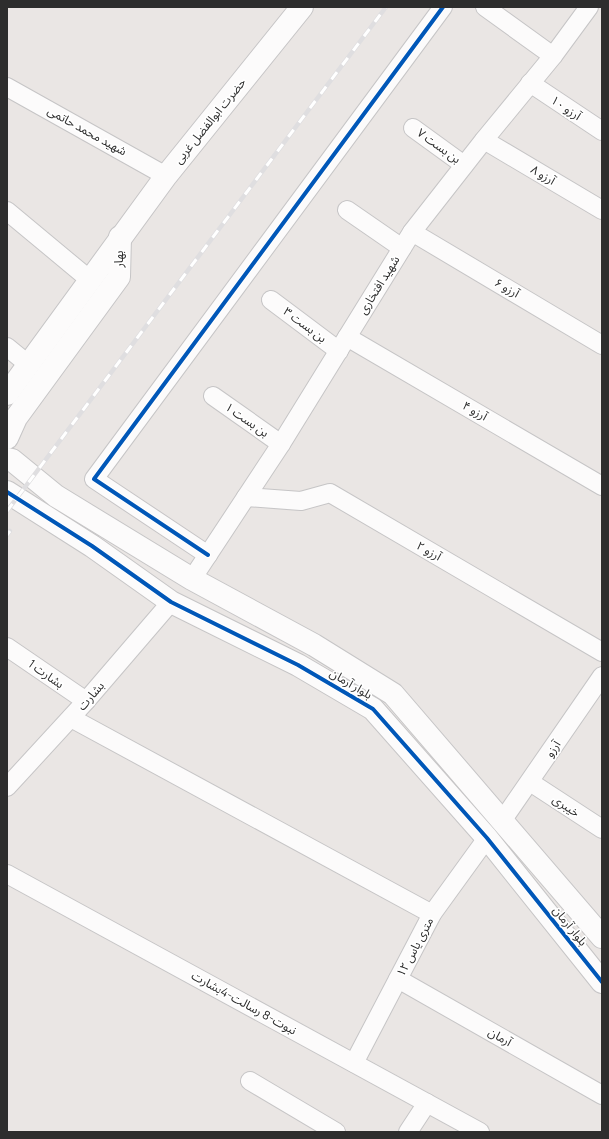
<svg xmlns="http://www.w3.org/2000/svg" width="609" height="1139" font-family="Manrope,'Noto Sans Arabic',sans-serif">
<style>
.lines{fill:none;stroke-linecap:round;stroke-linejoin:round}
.street-casing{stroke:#c6c5c6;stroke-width:20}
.secondary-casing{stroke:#c6c5c6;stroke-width:24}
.street{stroke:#fcfbfb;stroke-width:18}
.secondary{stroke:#fcfbfb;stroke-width:22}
.rail-casing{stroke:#dfdee0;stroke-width:4.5}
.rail{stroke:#fff;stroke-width:3;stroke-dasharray:9;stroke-linecap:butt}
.cycleway-casing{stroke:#fff;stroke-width:6}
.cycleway{stroke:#0057b8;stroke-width:4}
.labels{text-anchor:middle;stroke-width:3.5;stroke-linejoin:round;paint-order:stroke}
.street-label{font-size:12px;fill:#2d2d2d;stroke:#fff}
</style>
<rect width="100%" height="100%" fill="#eae6e4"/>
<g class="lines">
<defs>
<g id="street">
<path d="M485 7 553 56"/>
<path d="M530 83 602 131"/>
<path d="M7 87 166 176"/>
<path d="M413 128 464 165"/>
<path d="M484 140 602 210"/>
<path d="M347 210 402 248"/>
<path d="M7 211 90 280"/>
<path d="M412 232 602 345"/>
<path d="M271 300 339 351"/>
<path d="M347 337 602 486"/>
<path d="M7 347 29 365"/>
<path d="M213 396 281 444"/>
<path d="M246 497 301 501 330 493 602 652"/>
<path d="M208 555 94 479 443 7"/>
<path d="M192 579 281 444 412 232 484 140 553 56 589 7"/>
<path d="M7 647 86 701"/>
<path d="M71 718 432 914"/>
<path d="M530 782 602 829"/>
<path d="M7 787 86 701 171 602"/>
<path d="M502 821 602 676"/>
<path d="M7 874 480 1132"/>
<path d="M398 979 602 1095"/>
<path d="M354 1063 432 914 487 838"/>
<path d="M250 1081 336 1132"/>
<path d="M408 1132 427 1103"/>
</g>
<g id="secondary">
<path d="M7 394 166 176 302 7"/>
<path d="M7 438 16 418 119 277 120 237"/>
<path d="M7 459 12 460 56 496 192 579 314 645 393 694 602 937"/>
<path d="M7 492 92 546 171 602 298 665 373 709 487 838 602 982"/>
</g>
</defs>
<use href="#street" class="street-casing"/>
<use href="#secondary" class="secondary-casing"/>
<use href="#street" class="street"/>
<use href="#secondary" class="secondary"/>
<defs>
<g id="rail">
<path d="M7 511 386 7"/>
<path d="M7 535 10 531"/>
</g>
</defs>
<use href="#rail" class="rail-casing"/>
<use href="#rail" class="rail"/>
<defs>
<g id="cycleway">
<path d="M7 492 92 546 171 602 298 665 373 709 487 838 602 982"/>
<path d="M208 555 94 479 443 7"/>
</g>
</defs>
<use href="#cycleway" class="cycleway-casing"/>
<use href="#cycleway" class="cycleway"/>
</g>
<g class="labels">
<g class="street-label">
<text transform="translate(566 108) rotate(34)" y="4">آرزو ۱۰</text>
<text transform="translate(210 121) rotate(-51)" y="4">حضرت ابوالفضل غربی</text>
<text transform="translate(87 131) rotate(29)" y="4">شهید محمد حاتمی</text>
<text transform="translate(439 146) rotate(36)" y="4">بن بست ۷</text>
<text transform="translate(543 175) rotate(31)" y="4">آرزو ۸</text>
<text transform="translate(119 259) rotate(-90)" y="4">بهار</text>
<text transform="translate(379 285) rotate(-58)" y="4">شهید افتخاری</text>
<text transform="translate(507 288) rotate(30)" y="4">آرزو ۶</text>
<text transform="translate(305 325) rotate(37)" y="4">بن بست ۳</text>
<text transform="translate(475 411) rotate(30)" y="4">آرزو ۴</text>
<text transform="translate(247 420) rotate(35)" y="4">بن بست ۱</text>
<text transform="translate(429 551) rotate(30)" y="4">آرزو ۲</text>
<text transform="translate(46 674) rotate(35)" y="4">بشارت 1</text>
<text transform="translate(351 684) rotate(31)" y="4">بلوار آرمان</text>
<text transform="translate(91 696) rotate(-49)" y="4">بشارت</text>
<text transform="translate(553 749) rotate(-56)" y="4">آرزو</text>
<text transform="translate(566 806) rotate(33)" y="4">خیبری</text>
<text transform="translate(570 926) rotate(51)" y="4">بلوار آرمان</text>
<text transform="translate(415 947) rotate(-62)" y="4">۱۲ متری یاس</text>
<text transform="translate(244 1003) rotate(29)" y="4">نبوت-8 رسالت-4بشارت</text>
<text transform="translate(500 1037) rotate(30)" y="4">آرمان</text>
</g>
</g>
<rect width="609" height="1139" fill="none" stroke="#2d2d2d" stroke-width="16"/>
</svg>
